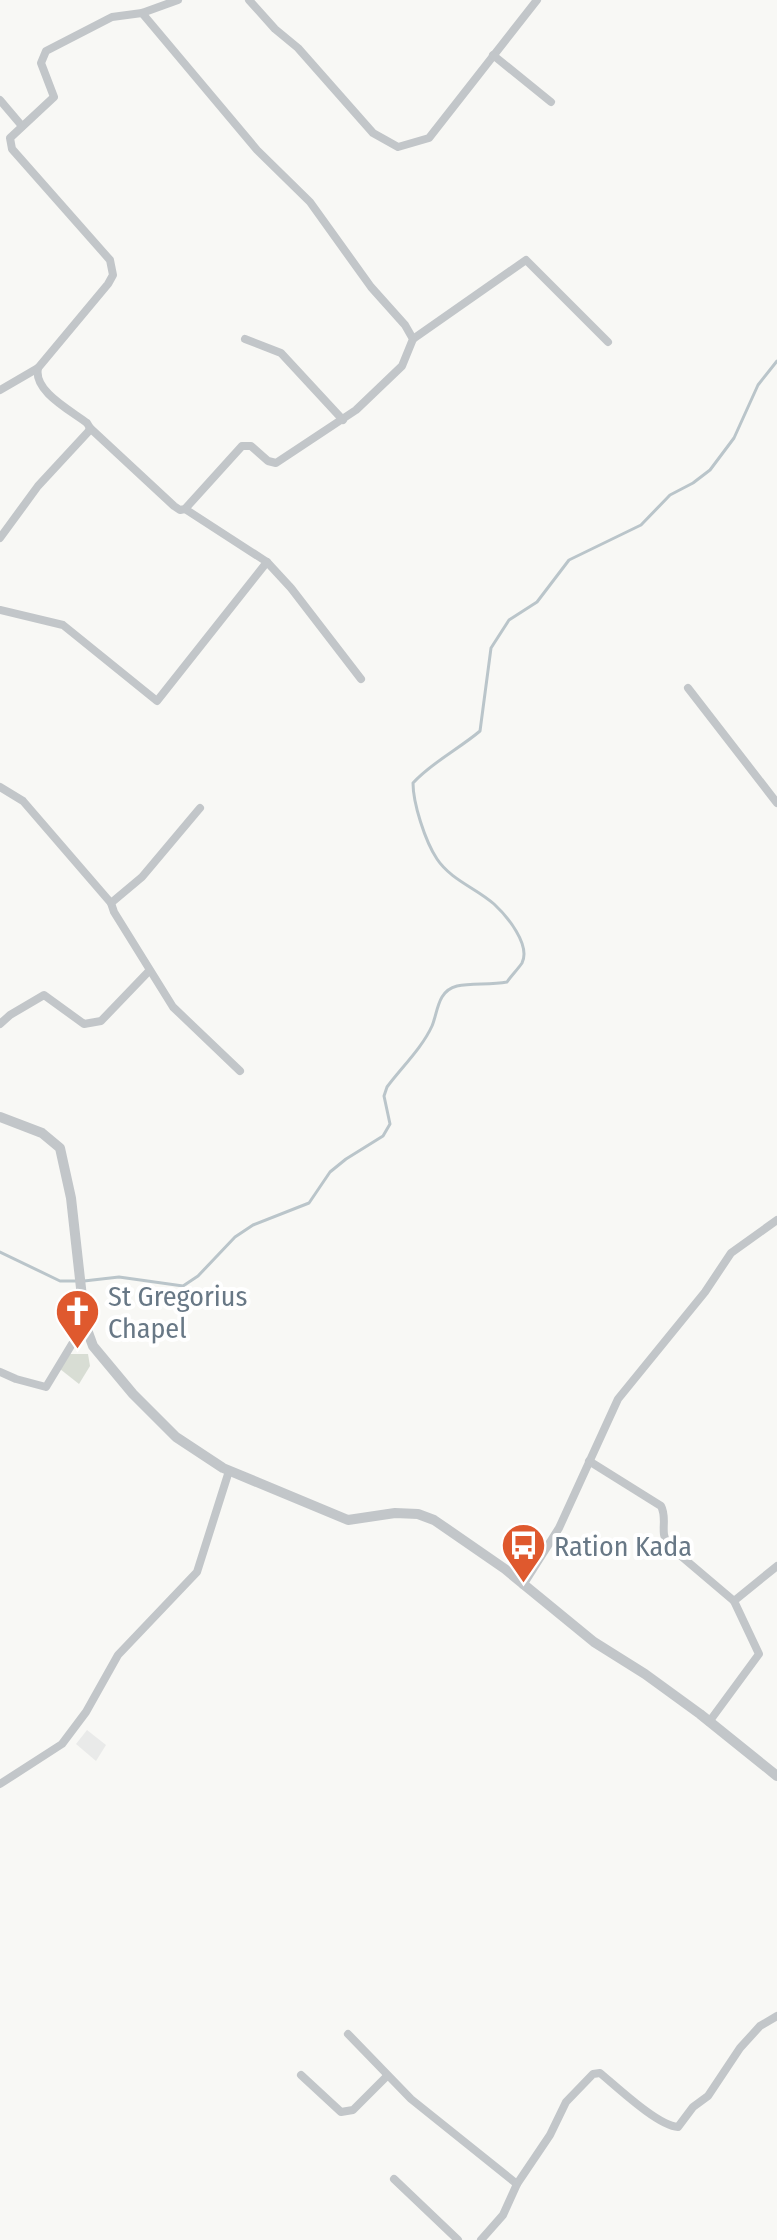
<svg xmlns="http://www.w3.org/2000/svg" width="777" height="2240" font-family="'Fira Sans Condensed',sans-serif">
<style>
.built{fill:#e9eae9}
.green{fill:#d8ddd4}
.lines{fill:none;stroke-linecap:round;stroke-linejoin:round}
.stream{stroke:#bac5ca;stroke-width:3}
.minor{stroke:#c2c6c9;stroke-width:8}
.tertiary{stroke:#c2c6c9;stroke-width:10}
.labels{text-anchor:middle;stroke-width:8;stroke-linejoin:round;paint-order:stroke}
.poi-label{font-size:28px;fill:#687886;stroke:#fff;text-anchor:start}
</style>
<rect width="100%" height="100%" fill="#f8f8f5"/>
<path class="built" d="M87 1730 106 1745 96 1761 76 1744Z"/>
<path class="green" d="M70 1354H88L90 1366 79 1384 60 1369Z"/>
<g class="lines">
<g class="stream">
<path d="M0 1252 60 1281H77"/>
<path d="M84 1281 119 1277 183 1286 198 1276 235 1237 253 1225 309 1203 330 1172 346 1159 383 1136 390 1124 384 1096 387 1087C401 1068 422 1048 432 1026 438 1012 437 991 457 986 472 983 490 985 507 982 511 976 518 969 522 963 531 945 507 916 494 904 476 888 451 880 437 859 425 841 413 803 413 783 432 762 459 749 480 731L491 648 509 620 537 602 569 560 641 525 670 495 693 483 710 470 734 438 758 385 777 361"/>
</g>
<g class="minor">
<path d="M249 0 275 29 298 48 373 133 398 147 429 138 537 0"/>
<path d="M493 55 551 102"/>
<path d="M0 100 22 126"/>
<path d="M245 339 281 353 343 420"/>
<path d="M413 339 526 260 608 342"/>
<path d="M0 390 38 368"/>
<path d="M90 428 174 506 180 510 185 509 242 446H251L268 461 276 463 356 410 402 366 413 339 405 325 371 287 310 202 257 150 142 13"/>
<path d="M185 509 267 562 291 588 361 679"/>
<path d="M0 538 38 486 88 432 90 428 87 423C70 410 33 391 38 368L108 284 113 275 110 260 12 149 10 138 54 97 41 63 46 51 112 17 142 13 178 0"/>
<path d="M0 610 63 625 157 701 267 562"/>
<path d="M688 688 777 803"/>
<path d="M0 787 23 801 111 903 114 912 173 1007 240 1071"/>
<path d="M111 903 142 877 200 808"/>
<path d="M0 1024 10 1015 44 995 84 1024 101 1021 149 971"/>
<path d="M0 1372 16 1379 46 1387 72 1344 88 1333"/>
<path d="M589 1461 661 1506C668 1519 659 1532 668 1545L734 1601"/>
<path d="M523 1585 559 1528 618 1399 705 1292 731 1253 777 1220"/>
<path d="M709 1722 759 1654 734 1601 777 1566"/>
<path d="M0 1784 62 1744 86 1712 118 1655 197 1572 229 1471"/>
<path d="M348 2034 411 2099 517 2184"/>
<path d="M301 2075 341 2112 353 2110 387 2076"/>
<path d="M394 2179 458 2240"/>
<path d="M481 2240 503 2215 517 2184 550 2135 566 2102 593 2074 600 2073C617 2087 658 2126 678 2127L693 2107 708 2096 740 2048 760 2026 777 2016"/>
</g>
<path class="tertiary" d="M0 1117 42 1133 60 1148 71 1198 85 1324 93 1346 133 1394 176 1437 223 1468 348 1520 395 1513 418 1514 434 1520 505 1569 594 1642 645 1674 700 1714 777 1776"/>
</g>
<defs>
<symbol id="church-pin" viewBox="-11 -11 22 30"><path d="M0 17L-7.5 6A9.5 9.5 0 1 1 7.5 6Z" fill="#df592e" stroke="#fff"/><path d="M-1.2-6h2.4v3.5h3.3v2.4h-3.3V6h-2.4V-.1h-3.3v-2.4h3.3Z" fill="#fff"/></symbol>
<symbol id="bus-pin" viewBox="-11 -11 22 30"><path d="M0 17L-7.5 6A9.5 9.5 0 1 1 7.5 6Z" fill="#df592e" stroke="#fff"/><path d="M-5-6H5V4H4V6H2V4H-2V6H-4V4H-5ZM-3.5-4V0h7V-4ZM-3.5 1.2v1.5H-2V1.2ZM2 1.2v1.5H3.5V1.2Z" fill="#fff"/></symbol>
</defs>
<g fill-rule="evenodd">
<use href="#church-pin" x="52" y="1286" width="51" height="69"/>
<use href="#bus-pin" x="498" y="1520" width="51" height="69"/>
</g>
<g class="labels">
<g class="poi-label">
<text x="108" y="1306">St Gregorius<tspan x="108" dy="32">Chapel</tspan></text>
<text x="554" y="1556">Ration Kada</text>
</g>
</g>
</svg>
